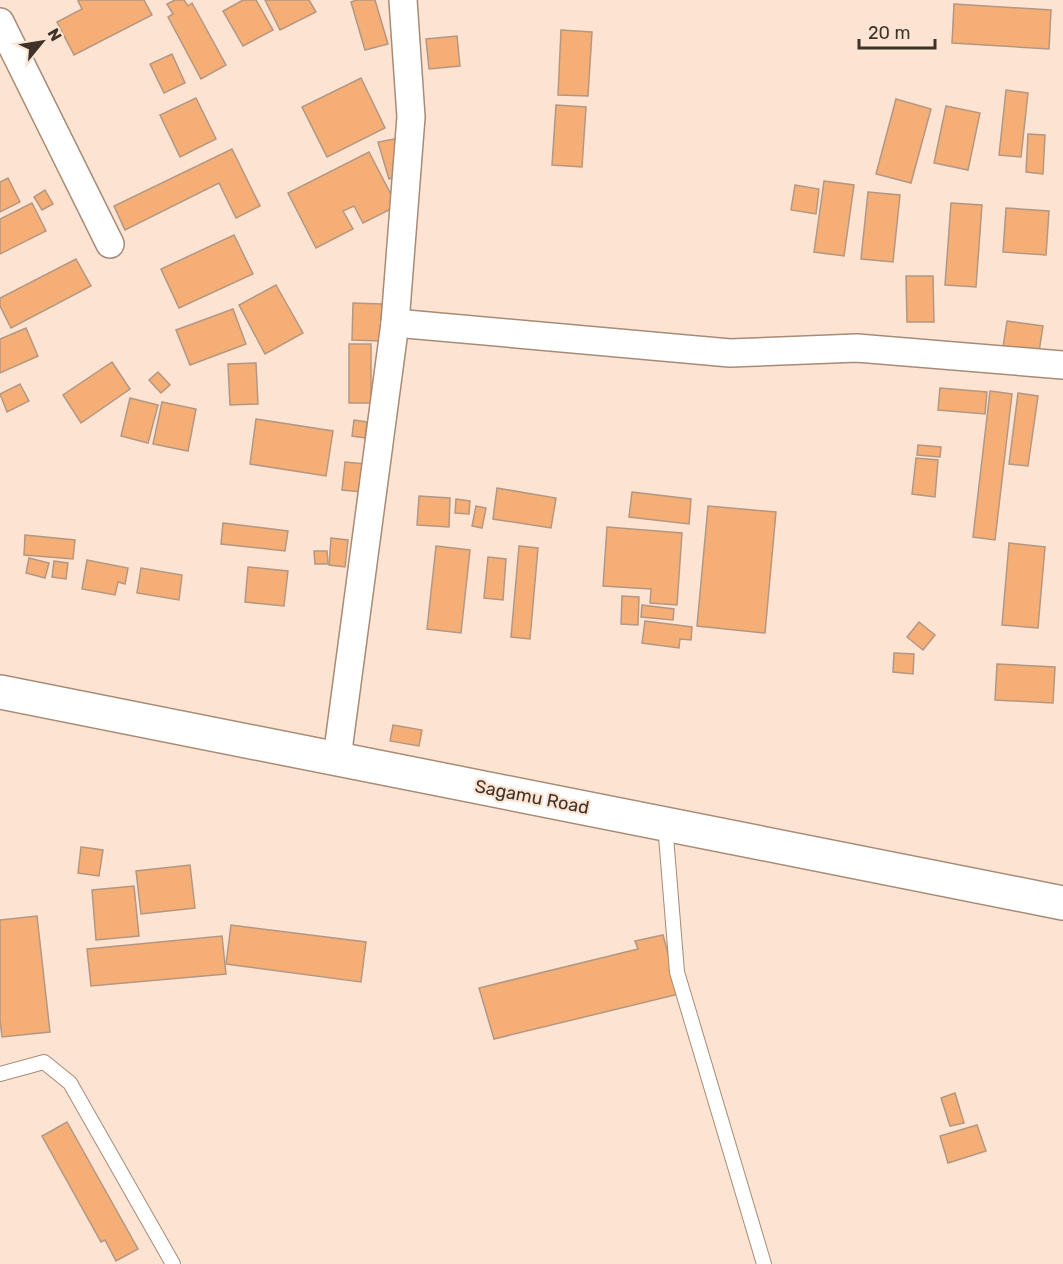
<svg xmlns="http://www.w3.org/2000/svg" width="1063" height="1264" font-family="Rubik,sans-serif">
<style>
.building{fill:#f5ae76;stroke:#b49782;stroke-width:1.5}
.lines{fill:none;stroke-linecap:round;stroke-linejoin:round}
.lane-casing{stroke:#a78b76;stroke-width:16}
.street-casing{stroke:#a78b76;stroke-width:30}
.highway-casing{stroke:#a78b76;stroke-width:36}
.lane{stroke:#fff;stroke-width:14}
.street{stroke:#fff;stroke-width:27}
.highway{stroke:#fff;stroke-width:33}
.labels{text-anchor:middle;stroke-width:4.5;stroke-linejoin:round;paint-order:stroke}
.street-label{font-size:18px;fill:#3e3229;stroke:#fde4d2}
</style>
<rect width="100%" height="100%" fill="#fde4d2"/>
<g class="building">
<path d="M80 0H144L152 15 74 55 57 22 82 9 78 1Z"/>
<path d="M175 0H184L188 6 192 3 226 65 201 79 168 17 173 14 167 4Z"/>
<path d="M243 0H256L273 30 243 46 223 11Z"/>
<path d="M265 0H309L316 12 280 30Z"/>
<path d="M357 0H375L388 44 365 50 351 2Z"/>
<path d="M954 4 1051 10 1049 49 952 43Z"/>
<path d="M561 30 592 32 588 96 558 95Z"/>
<path d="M457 36 460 66 429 69 426 39Z"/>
<path d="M172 54 185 83 164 93 150 64Z"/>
<path d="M361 78 385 128 327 157 302 107Z"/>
<path d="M1006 90 1028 93 1021 157 999 155Z"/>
<path d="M196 98 216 139 180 157 160 115Z"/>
<path d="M896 99 931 109 911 183 876 174Z"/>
<path d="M556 105 586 107 582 167 552 165Z"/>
<path d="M946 106 980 113 968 170 934 163Z"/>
<path d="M1028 134 1045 135 1043 174 1026 172Z"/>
<path d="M400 138 401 175 389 179 378 142Z"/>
<path d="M232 149 260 206 236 218 219 183 125 230 114 206Z"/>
<path d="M369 152 397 206 363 223 354 206 343 211 353 229 316 248 288 193Z"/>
<path d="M8 178 20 202 0 212V182Z"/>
<path d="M824 181 854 185 844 256 814 252Z"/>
<path d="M795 185 819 189 816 214 791 210Z"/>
<path d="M45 190 53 204 42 210 34 197Z"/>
<path d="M868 192 900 195 893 262 861 259Z"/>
<path d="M32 203 46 231 0 254V219Z"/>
<path d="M951 203 982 205 976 287 945 285Z"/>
<path d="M1006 208 1049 211 1046 255 1003 252Z"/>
<path d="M234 235 253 274 179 308 161 269Z"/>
<path d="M76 259 91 286 11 328 0 306V298Z"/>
<path d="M906 276H933L934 322H907Z"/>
<path d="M276 285 303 333 265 354 239 305Z"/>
<path d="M353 303 382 304 380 341 352 340Z"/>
<path d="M233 309 246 344 190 365 176 330Z"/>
<path d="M1007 321 1043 326 1039 352 1003 347Z"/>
<path d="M26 328 38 356 0 373V339Z"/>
<rect x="349" y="344" width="22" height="59"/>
<path d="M112 362 130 389 81 423 63 395Z"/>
<path d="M256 363 258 404 230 405 228 364Z"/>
<path d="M158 372 170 385 161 393 149 380Z"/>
<path d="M20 384 29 401 7 412 0 394Z"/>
<path d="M940 388 987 392 985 414 938 410Z"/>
<path d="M990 391 1012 394 995 540 973 537Z"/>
<path d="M1018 393 1038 396 1028 466 1009 464Z"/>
<path d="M130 398 158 405 148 443 121 436Z"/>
<path d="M162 402 196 409 188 451 153 444Z"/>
<path d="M256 419 333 431 326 476 250 464Z"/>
<path d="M354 420 367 422 365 438 352 436Z"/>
<path d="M918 445 941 447 940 457 917 455Z"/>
<path d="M916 458 938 460 935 497 912 494Z"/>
<path d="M345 462 365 464 362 492 342 490Z"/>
<path d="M497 488 556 498 551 528 493 519Z"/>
<path d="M632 492 691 499 689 524 629 517Z"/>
<path d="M419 496 450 498 449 527 417 525Z"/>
<path d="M456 499 470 501 469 514 455 513Z"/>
<path d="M476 506 486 508 482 528 472 526Z"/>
<path d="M708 506 776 512 765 633 697 626Z"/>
<path d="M223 523 288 531 285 551 221 544Z"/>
<path d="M607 527 682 533 677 605 650 603 651 589 603 586Z"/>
<path d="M25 535 75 540 73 559 24 555Z"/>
<path d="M331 538 348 540 345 567 329 565Z"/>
<path d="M1009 543 1045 547 1038 628 1002 625Z"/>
<path d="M436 546 470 550 461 633 427 629Z"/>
<path d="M519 546 538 548 530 639 511 637Z"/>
<path d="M314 551H327L328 564H315Z"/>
<path d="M488 557 506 559 503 600 484 598Z"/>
<path d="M29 558 49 563 45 578 26 573Z"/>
<path d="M87 560 128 568 125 584 118 582 115 595 82 589Z"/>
<path d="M54 561 68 563 66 579 52 577Z"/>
<path d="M248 567 288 571 284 606 245 602Z"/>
<path d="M141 568 182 575 179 600 137 593Z"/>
<path d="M622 596 639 597 638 625 621 624Z"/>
<path d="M642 605 674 609 673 620 641 617Z"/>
<path d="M645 621 692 627 691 640 680 639 679 648 642 643Z"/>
<path d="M919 622 935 635 923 650 907 637Z"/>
<path d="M894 653 914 654 913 674 893 672Z"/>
<path d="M997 664 1055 667 1053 703 995 700Z"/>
<path d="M393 725 422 730 419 746 390 741Z"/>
<path d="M81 847 103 850 99 876 78 873Z"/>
<path d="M190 865 195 908 141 914 136 871Z"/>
<path d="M134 886 139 936 96 940 92 890Z"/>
<path d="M37 916 50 1032 2 1037 0 1020V920Z"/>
<path d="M231 925 366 942 361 982 226 964Z"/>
<path d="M663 935 679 994 494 1039 479 988 638 949 635 941Z"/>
<path d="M222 936 226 974 91 986 87 949Z"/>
<path d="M955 1093 964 1123 950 1126 941 1098Z"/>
<path d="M67 1122 138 1249 116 1261 105 1240 101 1242 42 1136Z"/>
<path d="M977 1125 986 1151 948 1163 940 1136Z"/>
</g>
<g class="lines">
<defs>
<g id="lane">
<path d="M665 824 677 972 764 1264"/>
<path d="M0 1074 44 1062 70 1083 173 1264"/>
</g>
<g id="street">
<path d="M0 22 110 244"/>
<path d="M395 323 730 353 857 348 1063 365"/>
<path d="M337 758 395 323 411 117 403 0"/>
</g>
<path id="highway" d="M0 692 1063 903"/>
</defs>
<use href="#lane" class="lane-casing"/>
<use href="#street" class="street-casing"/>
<use href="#highway" class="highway-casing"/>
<use href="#lane" class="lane"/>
<use href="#street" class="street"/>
<use href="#highway" class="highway"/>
</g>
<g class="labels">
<g class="street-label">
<text transform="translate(532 797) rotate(11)" y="6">Sagamu Road</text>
</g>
</g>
<g transform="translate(42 42) rotate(60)" stroke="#fde4d2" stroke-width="4.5" paint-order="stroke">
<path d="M0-4.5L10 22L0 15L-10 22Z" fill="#3e3229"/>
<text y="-9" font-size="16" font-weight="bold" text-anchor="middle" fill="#3e3229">N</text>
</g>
<path d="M859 39v9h76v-9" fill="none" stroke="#3e3229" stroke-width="3"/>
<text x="868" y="39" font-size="18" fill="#3e3229" stroke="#fde4d2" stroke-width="4.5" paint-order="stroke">20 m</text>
</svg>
